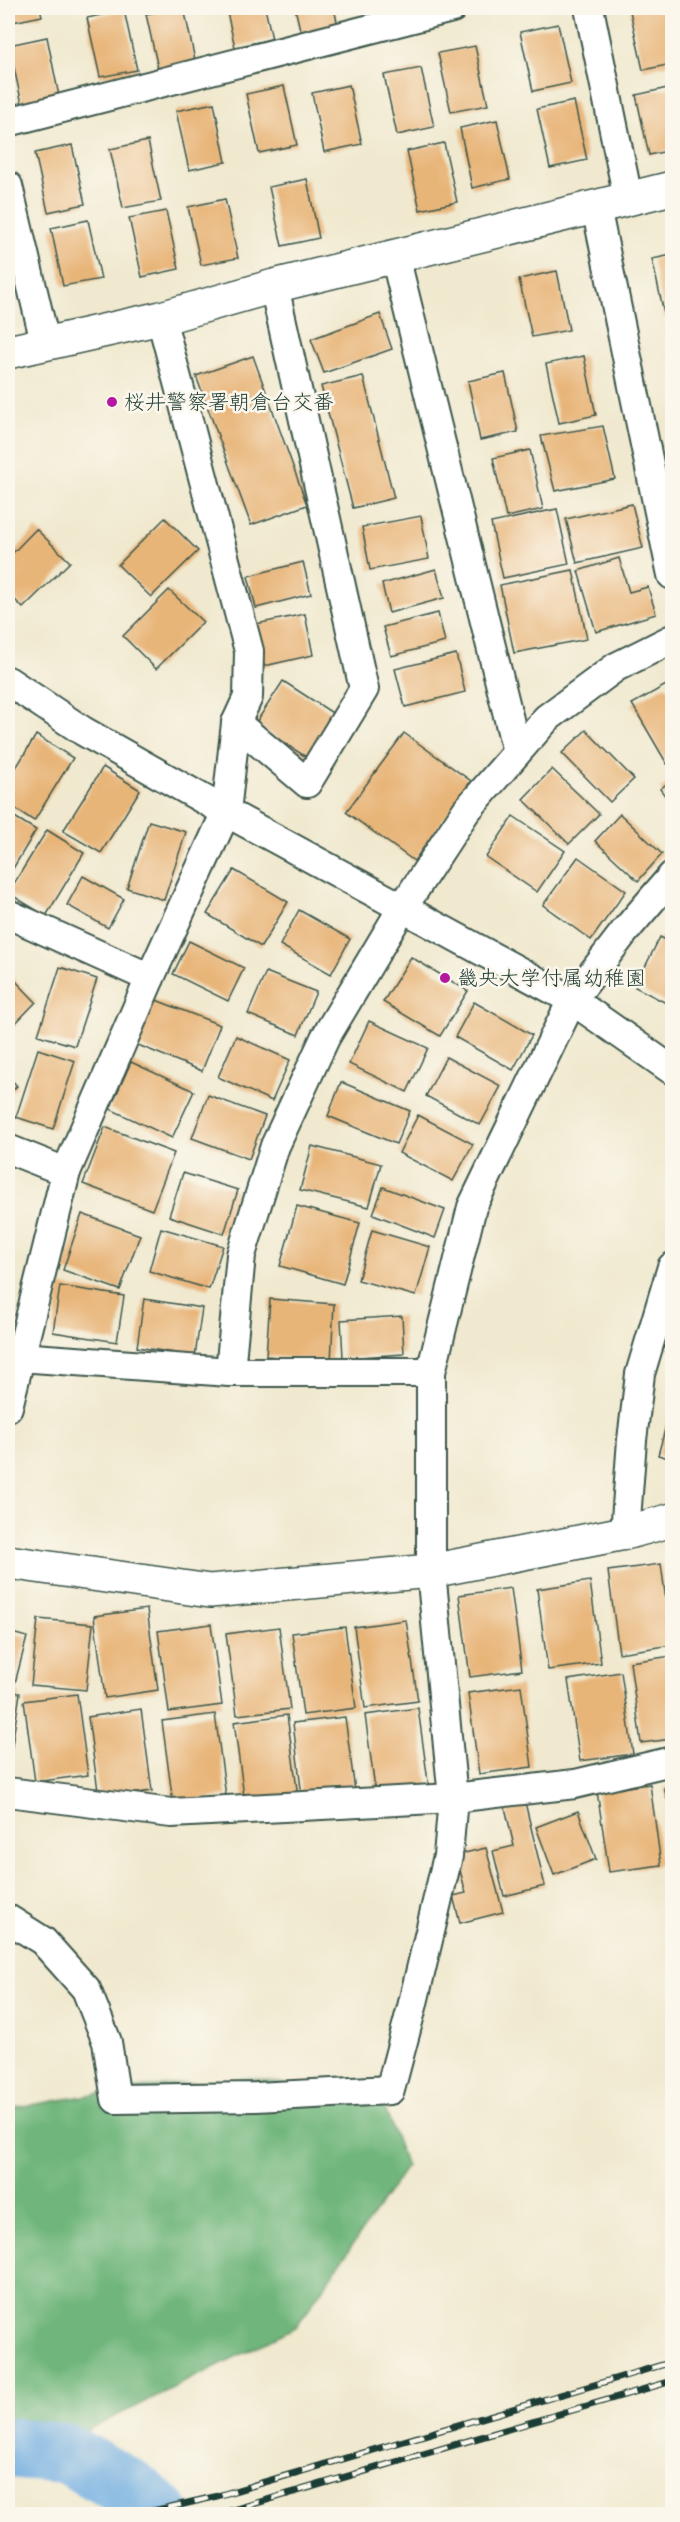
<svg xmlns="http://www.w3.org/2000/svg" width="680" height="2522" font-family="'Comic Neue','Klee One',sans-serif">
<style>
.forest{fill:#6fb67b;stroke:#477a58;stroke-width:1.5}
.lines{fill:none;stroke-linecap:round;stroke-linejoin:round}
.river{stroke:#6dace0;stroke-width:60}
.building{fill:#e8b579}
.minor-casing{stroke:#3e574b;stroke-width:32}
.tertiary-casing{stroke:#3e574b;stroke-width:36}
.minor{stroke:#fff;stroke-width:28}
.tertiary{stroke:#fff;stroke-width:33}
.rail-casing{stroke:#1f3d34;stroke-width:7}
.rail{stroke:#fbf7ec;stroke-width:4.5;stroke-dasharray:14;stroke-linecap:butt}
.poi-dot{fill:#b5179e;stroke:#fbf7ec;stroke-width:2}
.labels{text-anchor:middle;stroke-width:5;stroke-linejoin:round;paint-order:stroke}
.poi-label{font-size:21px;fill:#1f3d34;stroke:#fbf7ec;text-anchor:start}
</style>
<rect width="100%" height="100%" fill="#fbf7ec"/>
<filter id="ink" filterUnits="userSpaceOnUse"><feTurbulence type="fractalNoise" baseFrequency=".0167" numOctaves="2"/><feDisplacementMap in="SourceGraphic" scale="12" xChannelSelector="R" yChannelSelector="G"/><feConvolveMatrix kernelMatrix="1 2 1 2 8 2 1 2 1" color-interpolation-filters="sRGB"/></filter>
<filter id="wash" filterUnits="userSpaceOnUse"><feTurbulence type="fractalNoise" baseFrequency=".008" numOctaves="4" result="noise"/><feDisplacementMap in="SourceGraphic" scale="24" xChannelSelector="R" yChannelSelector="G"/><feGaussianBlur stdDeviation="1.35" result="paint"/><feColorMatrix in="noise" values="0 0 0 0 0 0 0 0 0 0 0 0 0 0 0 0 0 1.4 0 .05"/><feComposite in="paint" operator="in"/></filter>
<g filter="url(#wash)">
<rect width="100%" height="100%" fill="#f0e9cf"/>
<path class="forest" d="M253 2078 383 2103 406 2167 296 2327 21 2463 8 2462V2109L125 2089Z"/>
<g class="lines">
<path class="river" d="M8 2448 65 2453 132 2490 161 2514"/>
</g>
<g id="blocks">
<g class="building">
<path d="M8 8H40L42 16 8 23Z"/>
<path d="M177 8H184L196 65 159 73 146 14Z"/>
<path d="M226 8H265L272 39 235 47Z"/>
<path d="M295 8H334L338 26 301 34Z"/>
<path d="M367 8H398L368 15Z"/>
<path d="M646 8H668L672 29V64L643 70 630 11Z"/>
<path d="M124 10 137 70 100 77 87 18Z"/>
<path d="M558 24 571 83 533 91 520 32Z"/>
<path d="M47 37 59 96 22 104 9 45Z"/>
<path d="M475 46 488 105 451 112 438 53Z"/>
<path d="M421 68 434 127 397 135 384 75Z"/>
<path d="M349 85 362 144 324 152 312 93Z"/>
<path d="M284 86 297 145 259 153 246 94Z"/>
<path d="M672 87V150L649 155 636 95Z"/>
<path d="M574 101 587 160 550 168 537 109Z"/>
<path d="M214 103 226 162 189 170 176 111Z"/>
<path d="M497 120 510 179 472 188 460 128Z"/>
<path d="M148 141 161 201 123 208 110 149Z"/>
<path d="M444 143 457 202 420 210 407 151Z"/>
<path d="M72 145 85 204 48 212 35 153Z"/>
<path d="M307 179 319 238 282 246 269 187Z"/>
<path d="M225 199 238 258 201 265 188 207Z"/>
<path d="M166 211 179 269 142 277 129 218Z"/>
<path d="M88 220 101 279 63 286 51 228Z"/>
<path d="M672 255V317L665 318 652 259Z"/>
<path d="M557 271 569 330 532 337 519 279Z"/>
<path d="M380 314 392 349 324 373 311 339Z"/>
<path d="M672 327V357L665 328Z"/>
<path d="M253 356 307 505 251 525 196 376Z"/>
<path d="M584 356 596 415 559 423 546 364Z"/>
<path d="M505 373 518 432 480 440 468 381Z"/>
<path d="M363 376 394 498 353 508 321 386Z"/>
<path d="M603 426 615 479 555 491 541 436Z"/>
<path d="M530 450 543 509 506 517 493 458Z"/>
<path d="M632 504 643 548 577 563 566 519Z"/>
<path d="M557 509 569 564 503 578 491 523Z"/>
<path d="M421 516 429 559 370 570 362 527Z"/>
<path d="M165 518 198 551 151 597 118 565Z"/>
<path d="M36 529 70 562 23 608 8 593V558Z"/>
<path d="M619 558 629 592 648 587 656 614 596 632 578 571Z"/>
<path d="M303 562 311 594 256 608 248 576Z"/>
<path d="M436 569 444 598 389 613 382 584Z"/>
<path d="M573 570 587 639 514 653 500 585Z"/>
<path d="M169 590 203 622 156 669 123 636Z"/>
<path d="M438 613 445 642 391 656 383 627Z"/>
<path d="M305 614 313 655 264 666 256 624Z"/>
<path d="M456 654 465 692 405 707 395 669Z"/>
<path d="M283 681 334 714 306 757 255 724Z"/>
<path d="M666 685 672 696V762L667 764 632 704Z"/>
<path d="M586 730 634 779 610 802 562 753Z"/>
<path d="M404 733 471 781 414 861 346 812Z"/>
<path d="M36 735 73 758 34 821 8 804V781Z"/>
<path d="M103 767 140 790 101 853 63 831Z"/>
<path d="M552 769 599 814 569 844 523 799Z"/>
<path d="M672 780V805L660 789Z"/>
<path d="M8 813 36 830 8 877Z"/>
<path d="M620 814 662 854 638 881 595 841Z"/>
<path d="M513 816 565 851 537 892 486 857Z"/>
<path d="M149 821 186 832 164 900 127 888Z"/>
<path d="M47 830 84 853 46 916 8 893Z"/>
<path d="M578 857 626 891 591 940 543 905Z"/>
<path d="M234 870 288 902 261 947 207 914Z"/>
<path d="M83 876 124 899 108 928 67 905Z"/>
<path d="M299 910 350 939 331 974 280 945Z"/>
<path d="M660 937 672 943V1006L635 987Z"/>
<path d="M189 941 244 968 228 1001 173 974Z"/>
<path d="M411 957 468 991 440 1036 383 1002Z"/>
<path d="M60 967 97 979 75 1046 38 1035Z"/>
<path d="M266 972 316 992 298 1035 248 1014Z"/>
<path d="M8 973 36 1002 8 1031Z"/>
<path d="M151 998 220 1025 202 1071 133 1043Z"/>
<path d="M474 1002 532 1035 513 1070 455 1037Z"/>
<path d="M369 1021 428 1048 407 1092 349 1064Z"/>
<path d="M236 1036 290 1060 272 1101 218 1077Z"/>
<path d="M38 1049 75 1061 53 1129 16 1117Z"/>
<path d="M446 1057 501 1086 480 1125 426 1096Z"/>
<path d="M131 1062 194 1091 172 1138 110 1109Z"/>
<path d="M8 1076 17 1086 8 1095Z"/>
<path d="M341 1082 410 1111 396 1144 328 1116Z"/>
<path d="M208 1095 265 1116 249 1159 192 1138Z"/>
<path d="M418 1115 473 1144 453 1181 399 1153Z"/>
<path d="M105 1127 174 1153 152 1210 83 1184Z"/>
<path d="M312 1146 381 1164 369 1207 300 1190Z"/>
<path d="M183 1173 238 1190 224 1234 169 1216Z"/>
<path d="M383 1187 445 1210 435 1238 373 1214Z"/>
<path d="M297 1206 360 1223 343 1284 280 1266Z"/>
<path d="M82 1214 140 1235 120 1290 63 1270Z"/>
<path d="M161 1228 223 1246 209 1289 149 1271Z"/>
<path d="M372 1230 430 1247 416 1296 358 1280Z"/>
<path d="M60 1286 124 1296 117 1342 53 1332Z"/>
<path d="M144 1299 202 1308 195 1356 137 1347Z"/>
<path d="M270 1299 334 1304 331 1361 266 1356Z"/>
<path d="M402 1316 404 1354 343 1358 341 1320Z"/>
<path d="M672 1404V1459L658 1455Z"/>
<path d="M661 1564 672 1645 619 1653 608 1571Z"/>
<path d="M590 1581 601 1663 548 1670 537 1589Z"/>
<path d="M511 1588 522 1670 470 1677 459 1595Z"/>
<path d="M147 1609 158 1690 105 1698 94 1616Z"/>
<path d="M38 1619 93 1624 86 1690 31 1685Z"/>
<path d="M406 1620 418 1701 365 1708 354 1627Z"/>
<path d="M211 1624 222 1705 169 1712 158 1631Z"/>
<path d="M279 1627 290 1709 237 1715 226 1634Z"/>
<path d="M345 1627 356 1708 303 1715 292 1633Z"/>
<path d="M8 1632 27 1637 15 1683 8 1681Z"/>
<path d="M672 1656V1739L641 1743 630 1662Z"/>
<path d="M621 1672 633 1754 580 1761 568 1680Z"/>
<path d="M521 1686 532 1767 479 1774 468 1693Z"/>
<path d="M8 1691 20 1693 9 1765H8Z"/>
<path d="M77 1694 88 1775 35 1782 24 1701Z"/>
<path d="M418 1708 429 1789 376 1796 365 1715Z"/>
<path d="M141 1709 152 1791 99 1798 88 1717Z"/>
<path d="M215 1714 226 1796 173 1803 162 1721Z"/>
<path d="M287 1715 298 1797 245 1804 234 1722Z"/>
<path d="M345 1717 356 1798 303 1805 293 1723Z"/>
<path d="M650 1784 661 1865 609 1872 597 1791Z"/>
<path d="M672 1786V1812H671L664 1788Z"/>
<path d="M524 1798 545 1886 504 1896 493 1851 514 1846 504 1803Z"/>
<path d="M578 1811 596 1859 554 1875 536 1827Z"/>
<path d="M486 1848 503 1912 460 1923 453 1896 466 1893 456 1855Z"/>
</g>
</g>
</g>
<g filter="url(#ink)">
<use href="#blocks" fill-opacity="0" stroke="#3e574b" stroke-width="1.5"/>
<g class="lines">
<defs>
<g id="minor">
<path d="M589 8 628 198"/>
<path d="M8 122 452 8"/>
<path d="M8 186 45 342"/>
<path d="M596 207 672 575"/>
<path d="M395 256 517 752"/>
<path d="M8 681 83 731 226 812 572 1000 672 1070"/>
<path d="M236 723 307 783 364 689 274 286"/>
<path d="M8 914 150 978"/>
<path d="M8 1149 66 1172"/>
<path d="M8 1353 19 1357 230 1372H431"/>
<path d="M230 1372 241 1255 275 1146 325 1038 403 907 466 811 547 718 616 667 672 639"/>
<path d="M8 1407 66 1172 150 978 226 812 236 723 248 697 249 651 161 318"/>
<path d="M625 1533 632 1440 640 1374 672 1267"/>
<path d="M8 1792 171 1813 453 1798 575 1784 672 1761"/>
<path d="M8 1919 43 1941 86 1989 107 2042 116 2099 256 2097 390 2090 412 2007 448 1856 453 1798 431 1571V1372L472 1207 572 1000 625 931 672 876"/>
</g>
<g id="tertiary">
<path d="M8 352 161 318 274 286 672 188"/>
<path d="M8 1562 210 1591 431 1571 625 1533 672 1520"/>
</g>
</defs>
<use href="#minor" class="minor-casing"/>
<use href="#tertiary" class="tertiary-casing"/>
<use href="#minor" class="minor"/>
<use href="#tertiary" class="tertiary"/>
<defs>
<g id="rail">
<path d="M140 2514 214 2497 672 2362"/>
<path d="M219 2514 672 2381"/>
</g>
</defs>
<use href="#rail" class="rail-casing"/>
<use href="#rail" class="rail"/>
</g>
</g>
<g class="poi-dot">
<circle cx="112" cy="402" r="6"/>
<circle cx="445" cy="978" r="6"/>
</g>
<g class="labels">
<g class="poi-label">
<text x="124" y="409">桜井警察署朝倉台交番</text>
<text x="457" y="985">畿央大学付属幼稚園</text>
</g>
</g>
<rect width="680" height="2522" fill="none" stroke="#fbf7ec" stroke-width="30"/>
</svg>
